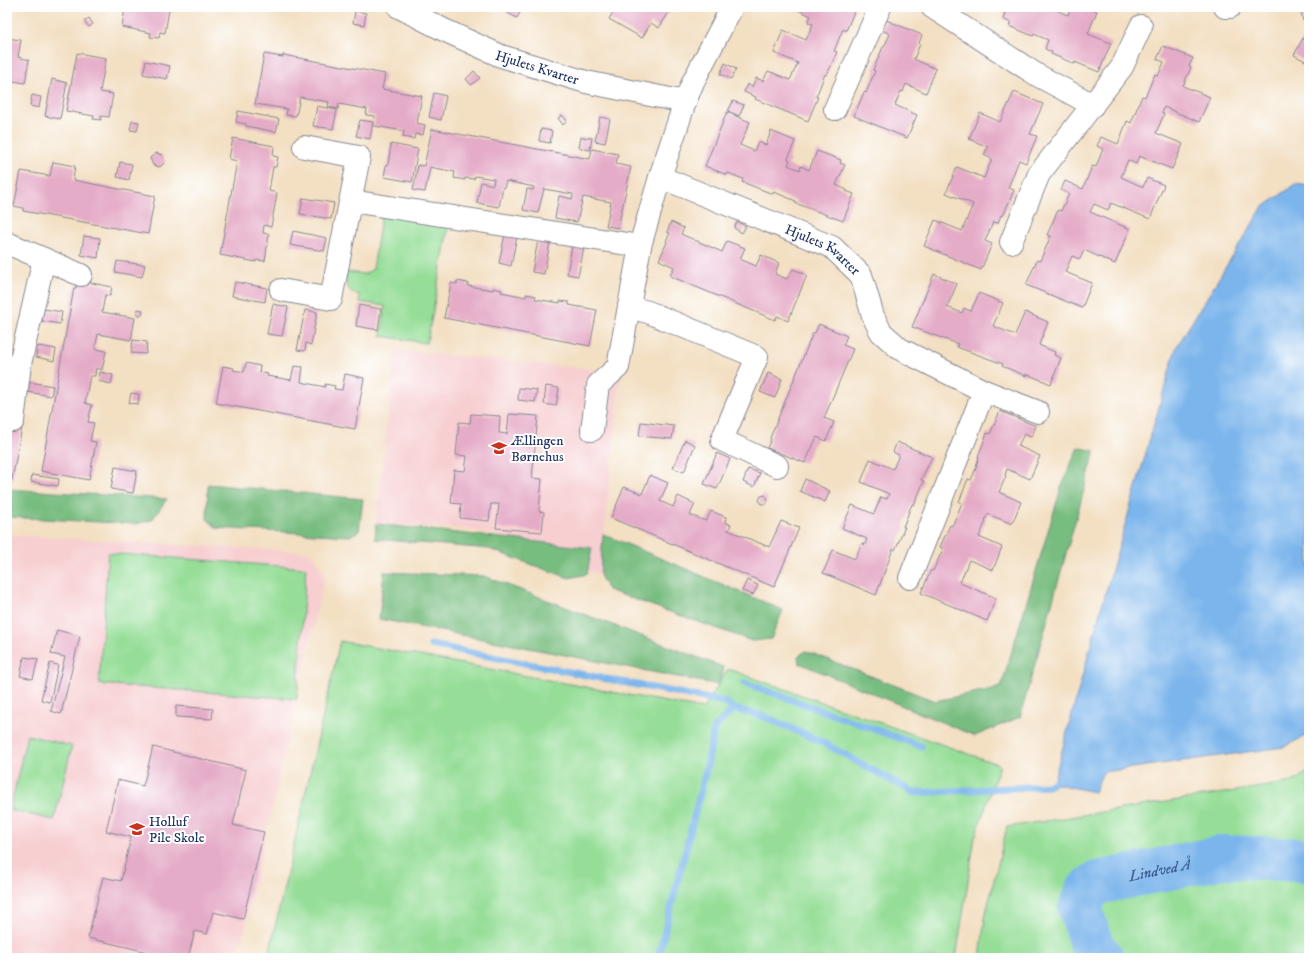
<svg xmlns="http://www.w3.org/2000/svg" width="1316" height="965" font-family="'IM FELL DW Pica',serif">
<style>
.built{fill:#f7cfd1}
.green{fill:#96de98;stroke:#58867b}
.forest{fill:#78bd80;stroke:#4a766f}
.water{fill:#7bb5ec;stroke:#4b72a5}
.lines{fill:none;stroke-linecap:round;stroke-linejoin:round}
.stream{stroke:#7bb5ec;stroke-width:7}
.river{stroke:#7bb5ec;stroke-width:44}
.building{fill:#e5acc8}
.minor-casing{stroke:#878790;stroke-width:24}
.minor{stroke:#fff;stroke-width:22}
.labels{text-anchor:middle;stroke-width:4;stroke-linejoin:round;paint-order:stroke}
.street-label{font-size:14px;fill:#1b2f5e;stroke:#fff}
.poi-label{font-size:14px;fill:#1b2f5e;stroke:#fff;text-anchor:start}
.water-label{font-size:15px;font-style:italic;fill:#3d5e90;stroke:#fff}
</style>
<rect width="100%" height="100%" fill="#fff"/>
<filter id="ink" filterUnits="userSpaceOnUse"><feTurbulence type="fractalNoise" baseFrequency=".025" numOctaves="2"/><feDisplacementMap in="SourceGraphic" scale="8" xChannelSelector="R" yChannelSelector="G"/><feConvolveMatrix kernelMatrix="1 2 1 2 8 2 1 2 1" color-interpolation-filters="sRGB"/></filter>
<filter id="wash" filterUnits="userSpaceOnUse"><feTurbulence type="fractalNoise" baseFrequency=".012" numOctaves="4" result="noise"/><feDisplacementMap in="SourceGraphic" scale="16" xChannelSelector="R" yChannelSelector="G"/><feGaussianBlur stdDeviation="0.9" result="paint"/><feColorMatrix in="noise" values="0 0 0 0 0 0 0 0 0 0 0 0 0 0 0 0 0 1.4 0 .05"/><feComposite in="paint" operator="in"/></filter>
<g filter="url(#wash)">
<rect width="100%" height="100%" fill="#f3dfc2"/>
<g class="built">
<path d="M395 350 621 372 600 575 504 537 466 529 376 524Z"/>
<path d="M7 535 309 552 325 574 238 958H7Z"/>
</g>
<g class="green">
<path d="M382 212 449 223 427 343 381 336 385 306 359 302 360 295C346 292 346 285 345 272L365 274 373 269Z"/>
<path d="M108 553 306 568 297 699 99 684Z"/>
<path d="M340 641 703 709 728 669 1000 765 975 837 956 958H268Z"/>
<path d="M27 735 72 746 54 820 10 810Z"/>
<path d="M1309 771V958H980L985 917 1007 827 1293 782Z"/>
</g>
<g class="forest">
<path d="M1078 447 1095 451 1020 717 975 736 799 663 798 656 806 651 935 701 1001 687 1061 488Z"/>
<path d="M208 484 363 499 359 531 350 536 217 528 207 519Z"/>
<path d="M7 489 167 499 152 520 136 524 7 517Z"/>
<path d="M376 524 592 548 587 574 569 578 489 549 375 539Z"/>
<path d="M603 534 783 610 771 639 752 641 608 590 600 575Z"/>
<path d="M384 572 484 576 723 667 719 685 379 619Z"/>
</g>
<path class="water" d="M1296 184 1309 186V734L1284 747 1103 772 1094 792 1053 783 1100 612 1176 348 1262 208Z"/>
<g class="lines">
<g class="stream">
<path d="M431 645 725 702 734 709"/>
<path d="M745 683 921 746"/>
<path d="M658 958 708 762 714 728 734 709 763 716 820 741 914 793 1048 786 1053 783"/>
</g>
<path class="river" id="s1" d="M1102 958 1092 946 1080 909 1086 892 1097 883 1223 857 1309 860"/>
</g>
<g id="blocks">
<g class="building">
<path d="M125 7H157L169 10 165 33 160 32 159 38 150 37 151 33 122 27Z"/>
<path d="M509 7H523L517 18 506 12Z"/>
<path d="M616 7H672L659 28 651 23 642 38 609 19Z"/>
<path d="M792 7H856L846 31 843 29 834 51 837 52 827 75 825 74 816 97H818L808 121 755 99 756 97 744 92 747 84 752 87 756 78 763 81 768 71 790 80 798 63 774 53 783 30 806 40 813 24 808 22 811 16Z"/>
<path d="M986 7H1048L1068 15 1071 7H1088L1097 11 1088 34 1111 43 1099 72 1075 62V64L1051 54 1052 52 1045 49 1048 40 1034 34 1033 36 1009 26 1011 23 1003 19 1005 13 992 7 991 9Z"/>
<path d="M1309 10V19L1303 21 1301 12Z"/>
<path d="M355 11 366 13 364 25 353 23Z"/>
<path d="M89 18 93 24 89 27 84 21Z"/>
<path d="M886 20 922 35 919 43 920 44 914 59 936 69 926 93 906 84 903 92 901 91 895 105 917 115 907 138 854 116 864 92 866 93 875 71 873 70 883 47H884L890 34 882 30Z"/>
<path d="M1309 27V63L1294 55Z"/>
<path d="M7 38 21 40 18 57 29 60 25 83 13 81V83L7 82Z"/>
<path d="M1163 46 1193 58 1189 66 1191 67 1183 86 1210 97 1199 122 1164 107 1162 113 1164 114 1156 133 1183 144 1172 169 1139 156 1136 164 1128 160 1121 177 1143 187 1147 178 1164 185 1150 219 1111 203 1108 210 1094 204 1090 212 1130 229 1115 264 1084 250 1080 259 1072 256 1065 272 1092 283 1082 308 1026 285 1037 260 1040 261 1051 236 1047 235 1058 210 1061 211 1069 194 1061 190 1065 181 1083 189 1092 166 1096 167 1103 149 1097 146 1101 137 1118 144 1127 121 1131 123 1142 96 1145 97 1155 74 1158 76 1164 62 1157 59Z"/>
<path d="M77 53 106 58 100 92 113 94 109 117 101 116V120L93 119 94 116 66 111Z"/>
<path d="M264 54 283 57V55L385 74 382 89 422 96 417 123 425 125 423 135 415 134 414 139 403 137 404 131 374 126 375 116 366 115 367 109 339 104 338 109 328 107 329 102 300 97 296 116 286 115 287 109 255 104Z"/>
<path d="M146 61 170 66 167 79 143 74Z"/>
<path d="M725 63 736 69 731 79 720 74Z"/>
<path d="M474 71 480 78 471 85 466 79Z"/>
<path d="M52 79 67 83 60 119 45 116Z"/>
<path d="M1014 92 1043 104 1030 134 1037 136 1026 163 1019 160 1008 188 1014 190 1003 216 1001 215 998 223 993 222 985 241 992 244 981 270 924 246 935 220 962 231 973 204 946 193 957 167 984 178 992 159 984 155 988 147 969 139 980 113 1000 122Z"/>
<path d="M434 93 446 96 441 120 429 117Z"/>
<path d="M32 95 41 97 39 108 30 106Z"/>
<path d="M733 101 744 105 739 116 728 111Z"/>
<path d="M317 106 337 110 333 129 313 126Z"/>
<path d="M238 111 279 119 276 132 246 126V124L236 122Z"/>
<path d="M727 112 750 122 740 145 754 151 758 142 766 145 771 131 795 141 788 159 790 160 788 165 800 170 801 166 809 170 817 151 841 160 840 163 845 165 836 185 847 190 846 191 854 194 843 221 795 203 796 201 774 192 773 194 742 182 743 179 728 173 727 175 705 166Z"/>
<path d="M562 115 567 121 563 125 558 118Z"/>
<path d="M600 117 610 119 605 143 595 141Z"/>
<path d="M360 120 373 122 370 139 356 136Z"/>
<path d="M132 121 139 122 137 131 130 130Z"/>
<path d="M432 129 590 159 592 149 618 154 616 164 631 167 618 228 606 226 611 202 583 197 577 222 555 218 559 196 572 199 573 194 544 189 538 213 523 210 527 189 533 190 534 187 506 181 504 188 503 187 499 207 477 203 481 182 493 185 494 179 475 176 474 179 465 178V180L454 178 455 172 430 167 425 192 413 190 418 165 424 166Z"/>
<path d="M541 129 552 131 550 143 539 141Z"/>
<path d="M581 137 592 138 590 150 579 148Z"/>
<path d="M233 138 274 146 273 156 278 157 276 167H273L269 191 277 193 271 227 264 225 263 233 269 234 265 261 256 260V262L220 255 237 161 229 159Z"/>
<path d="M391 144 418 149 412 182 384 177 386 165H388Z"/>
<path d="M156 153 162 155 165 162 160 167 153 165 150 158Z"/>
<path d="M53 162 75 166 73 180 155 196 148 234 23 211V208L14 206 21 171 50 176Z"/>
<path d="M120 162 132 164 129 180 117 177Z"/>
<path d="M303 198 334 203 331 219 300 214Z"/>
<path d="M671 222 684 228 681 234 722 252 727 241 745 248 740 259 756 266 761 255 779 263 775 274 787 279 793 269 807 275 788 321 777 316 775 320 670 276 674 267 659 260 667 242 666 241 670 233 667 232Z"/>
<path d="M737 222 746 226 742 233 734 228Z"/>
<path d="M293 231 327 238 324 251 290 245Z"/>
<path d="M505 234 517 236 511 266 499 263Z"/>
<path d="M84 236 100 238 98 258 81 255Z"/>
<path d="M538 240 550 242 544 274 532 272Z"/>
<path d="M572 246 584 248 578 276 567 274Z"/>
<path d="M117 261 145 265 142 277 115 272Z"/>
<path d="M934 274 957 284 947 307 962 313 964 308 971 311 979 293 1003 303 993 326 1015 335 1025 312 1048 322 1039 345 1055 352 1054 355 1061 358 1051 384 1026 374V376L1002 366 1003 364 957 347 958 344 912 327Z"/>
<path d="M77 280 112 287 110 296 105 295 102 312 135 318 131 340 98 334 95 349 106 351 102 370 96 368 95 376H90L85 403 92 405 88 422 94 423 90 441 96 442 89 480 41 471 74 288H76Z"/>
<path d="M457 281 468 283V286L493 290V288L502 290 501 292 526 297V294L536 296 535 299 560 303V301L569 302V305L597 310 590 346 444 318 451 283 457 284Z"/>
<path d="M235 282 267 288 265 302 232 296Z"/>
<path d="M273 304 288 307 282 336 267 334Z"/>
<path d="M359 305 381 309 378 330 356 326Z"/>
<path d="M44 309 62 312 60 324 42 321Z"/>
<path d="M138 309 143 310 142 315H137Z"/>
<path d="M305 310 317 312 311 345 306 343 305 351 297 350Z"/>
<path d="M819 324 847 336 843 345 853 349 824 418 834 422 826 441 817 437 805 463 767 448 771 439 770 438 813 333H815Z"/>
<path d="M133 340 147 342 146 354 131 353Z"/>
<path d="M38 346 56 349 54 361 36 357Z"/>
<path d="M246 363 260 366 259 372 268 374 267 376 291 380 294 366 303 367 301 382 325 387V384L335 386 334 389 342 390 345 374 364 378 355 429 216 403 223 366 234 368 233 370 244 372Z"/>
<path d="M100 372 113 375 111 384 98 381Z"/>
<path d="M768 373 782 379 775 398 760 392Z"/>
<path d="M30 382 53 386 51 396 28 392Z"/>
<path d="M546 386 559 388 556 406 544 404Z"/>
<path d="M519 388 537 390 535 402 518 400Z"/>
<path d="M131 393 139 394 138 404 129 403Z"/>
<path d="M1000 411 1036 426 1031 437 1024 434 1018 446 1040 456 1030 479 1007 469 1005 475 1006 476 999 492 1021 502 1012 524 988 514 985 520 986 521 979 537 1002 547 993 570 969 560 960 583 996 598 987 621 921 593 931 570 933 571 943 549 940 547 950 525 952 526 962 503 959 502 968 479 971 480 977 466H976L979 457H978L987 433 990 434Z"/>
<path d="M471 414 500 416 499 433 507 434 509 414 538 416 532 478 542 479 539 511 544 512 542 532 496 528 499 504H491L489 521 460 518 461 504 451 503 454 470 465 471 467 456 456 455 459 422 470 423Z"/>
<path d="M641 422 674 426 672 439 639 436Z"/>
<path d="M7 425 22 427 12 480H7Z"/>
<path d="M685 440 695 445 684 472 673 468Z"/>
<path d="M897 442 932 457 921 480 924 481 914 505 912 504 903 527H905L895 550 893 549 876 595 823 573 833 550 855 559 862 543 865 545 867 539 842 528 852 505 874 514 881 497 887 499 889 494 861 482 870 459 893 469 899 455 893 452Z"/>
<path d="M717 453 730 459 717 489 704 484Z"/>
<path d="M115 467 137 471 133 493 111 489Z"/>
<path d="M748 469 760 473 754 487 743 482Z"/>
<path d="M32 475 59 479 58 486 31 482Z"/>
<path d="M650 475 668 483 660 501 673 507 678 496 695 504 690 515 706 521 711 511 726 517 725 522 731 525 728 530 769 547 781 521 799 528 774 587 611 518 624 487 642 494Z"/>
<path d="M805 479 830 491 825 502 800 491Z"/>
<path d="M765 495 768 499 766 504H761L759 500 761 496Z"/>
<path d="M747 580 758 585 753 595 742 591Z"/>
<path d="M57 630 80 636 61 714 51 711 65 657 51 654Z"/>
<path d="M24 657 38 659 33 679 20 676Z"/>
<path d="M50 663 58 665 50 702 41 700Z"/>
<path d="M176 706 213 709 212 719 176 717Z"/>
<path d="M153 747 246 770 233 825 264 832 243 919 213 912 207 934 195 931 188 958H173L88 938 103 877 121 881 131 837 106 831 118 780 143 786Z"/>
</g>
</g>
</g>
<g filter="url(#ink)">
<use href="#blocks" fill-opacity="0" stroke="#878790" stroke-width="1"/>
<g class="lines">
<defs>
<g id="minor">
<path id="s2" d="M399 7 444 30 501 56 586 82 685 102"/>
<path d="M932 7 1037 75 1093 105"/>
<path d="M1225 7H1230"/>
<path d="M835 109 880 7"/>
<path id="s3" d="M660 177 832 247 861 275 873 316 881 332 900 349 984 391 1038 412"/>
<path d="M351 201 640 246"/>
<path d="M1011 242 1039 174 1122 67 1141 26"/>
<path d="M7 243 81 275"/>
<path d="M281 290 331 299 359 157 304 147"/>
<path d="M629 307 648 312 757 357 722 440 777 466"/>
<path d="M13 421 20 364 44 259"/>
<path d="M592 430 598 385 618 367 640 246 660 177 685 102 693 82 732 7"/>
<path d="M910 578 984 391"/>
</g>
</defs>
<use href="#minor" class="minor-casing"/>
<use href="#minor" class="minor"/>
</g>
</g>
<defs>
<symbol id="school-bare" viewBox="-9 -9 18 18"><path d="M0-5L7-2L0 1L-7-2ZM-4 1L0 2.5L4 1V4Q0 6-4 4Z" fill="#c8321e" stroke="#fff" stroke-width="2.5" paint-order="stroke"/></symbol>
</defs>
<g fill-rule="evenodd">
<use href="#school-bare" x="488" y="437" width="22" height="22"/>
<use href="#school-bare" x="126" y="818" width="22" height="22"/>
</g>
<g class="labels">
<g class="street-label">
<text dy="5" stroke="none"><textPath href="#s2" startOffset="151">Hjulets Kvarter</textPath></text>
<text dy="5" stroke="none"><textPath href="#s3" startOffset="179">Hjulets Kvarter</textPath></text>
</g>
<g class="poi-label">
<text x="511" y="445">Ællingen<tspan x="511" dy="16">Børnehus</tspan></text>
<text x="149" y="826">Holluf<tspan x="149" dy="16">Pile Skole</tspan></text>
</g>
<g class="water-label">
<text dy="5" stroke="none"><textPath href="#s1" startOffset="151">Lindved Å</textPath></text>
</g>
</g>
<rect width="1316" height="965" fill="none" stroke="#fff" stroke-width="24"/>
</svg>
